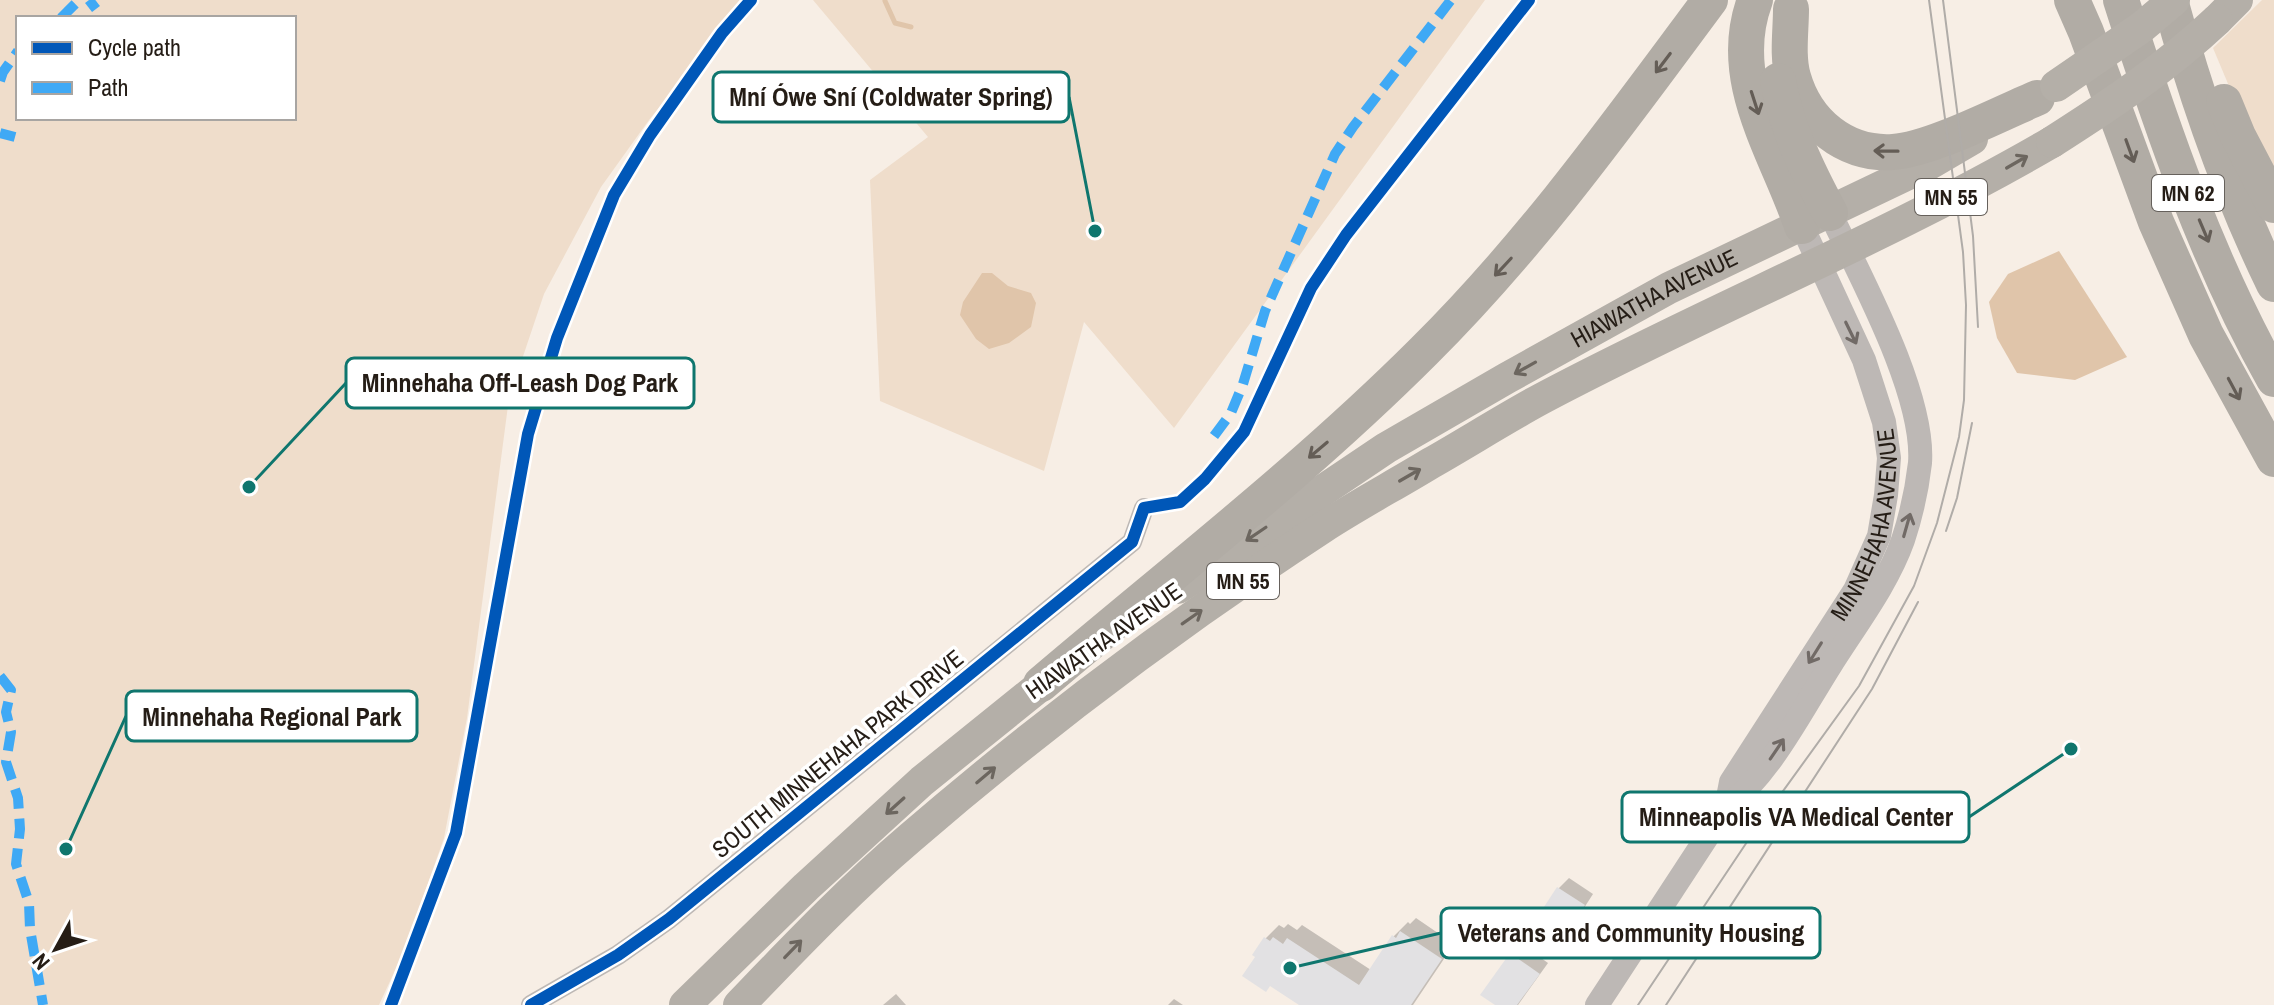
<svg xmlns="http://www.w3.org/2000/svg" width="2274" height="1005" font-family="'Archivo Narrow',sans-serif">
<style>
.green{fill:#efddcb;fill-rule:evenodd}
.water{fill:#e0c5aa}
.shadow{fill:#0003}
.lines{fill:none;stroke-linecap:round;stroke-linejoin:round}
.stream{stroke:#e0c5aa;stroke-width:5}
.building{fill:#e2e1e3}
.minor{stroke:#bdb8b5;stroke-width:20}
.tertiary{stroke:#bdb8b5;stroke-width:24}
.trunk{stroke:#b4afa8;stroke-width:32}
.motorway{stroke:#b1aca5;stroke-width:36}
.tram{stroke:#b0aca8;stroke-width:2}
.trunk-bridge{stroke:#b4afa8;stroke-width:32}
.quiet{stroke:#3fa9f5;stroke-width:10;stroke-dasharray:20 10;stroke-linecap:butt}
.cycleway-casing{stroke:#fff;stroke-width:17}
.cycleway{stroke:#0057b8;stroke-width:12}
.oneway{stroke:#645d56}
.oneway2{stroke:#6c665f}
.oneway3{stroke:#716a66}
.labels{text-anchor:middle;stroke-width:7;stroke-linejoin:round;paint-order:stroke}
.shield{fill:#fff;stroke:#66615c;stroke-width:2}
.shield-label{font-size:22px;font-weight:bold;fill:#251d16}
.street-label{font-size:24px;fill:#251d16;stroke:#fff}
.leader{fill:none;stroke:#0f766e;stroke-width:3}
.callout-dot{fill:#0f766e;stroke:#fff;stroke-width:3}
.callout{fill:#fff;stroke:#0f766e;stroke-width:3}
.callout-label{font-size:26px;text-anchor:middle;font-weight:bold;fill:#251d16}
</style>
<rect width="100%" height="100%" fill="#f7eee5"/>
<g class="green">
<path d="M0 0H746L649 120 601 187 544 294 509 398 467 718 444 838 404 951 379 1005H0ZM18 18H294V118H18Z"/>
<path d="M813 0H1485L1174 428 1084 322 1044 471 880 401 870 180 928 137Z"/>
<path d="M2262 0H2274V185L2255 148 2213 48Z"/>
</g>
<g class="water">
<path d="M2059 251 2127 357 2075 380 2017 373 1997 338 1989 302 2008 274Z"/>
<path d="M982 273H992L1008 286 1031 293 1036 303 1031 327 1009 343 989 349 976 339 960 315 963 302Z"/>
</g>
<g class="shadow">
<path d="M1569 878 1593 894 1566 936 1556 946 1531 930 1559 888Z"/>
<path d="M1416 918 1454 944 1413 1005H1302L1265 939 1279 925 1284 928 1288 924 1297 930 1302 925 1371 970 1394 936 1408 922 1410 924Z"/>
<path d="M1522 944 1548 963 1518 1005H1498L1511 954Z"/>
<path d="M896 994 906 1005H883Z"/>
<path d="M1174 999 1183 1005H1168Z"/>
</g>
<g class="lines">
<path class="stream" d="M885 1 895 23 911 27"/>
</g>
<g class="building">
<path d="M1557 887 1585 905 1556 949 1529 930Z"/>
<path d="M1400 931 1442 959 1411 1005H1299L1270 986 1266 992 1242 976 1255 957 1252 955 1264 937 1270 941 1273 937 1283 944 1287 938 1359 985 1392 935 1396 938Z"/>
<path d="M1510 953 1540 974 1517 1005H1495L1480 995Z"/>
</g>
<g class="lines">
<path class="minor" d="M531 1005 618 955 669 919 1132 542 1144 508"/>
<g class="tertiary">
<path id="s1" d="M1726 808 1731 782 1855 590 1879 536 1886 495 1889 458 1884 422 1864 360 1802 226"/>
<path d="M1597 1005 1726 808C1771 772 1799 715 1830 666 1855 626 1887 585 1903 540 1911 516 1917 489 1920 463 1925 394 1860 276 1830 213"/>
</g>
<g class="trunk">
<path d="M2217 20 2237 0"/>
<path id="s2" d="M1178 588 1386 448 1507 378 1669 288 1931 163 1972 139"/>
<path d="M685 1005 806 887 922 781 1061 669"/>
<path d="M739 1005C794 948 849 890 910 838 1040 726 1178 622 1322 528 1357 505 1395 485 1431 463 1468 442 1504 419 1541 399 1710 309 1887 238 2052 142"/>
</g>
<g class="motorway">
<path d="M1755 0C1725 80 1777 152 1802 226"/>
<path d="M2072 0 2086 32 2156 222 2206 335 2274 459"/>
<path d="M2121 0C2162 129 2207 260 2274 379"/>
<path d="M2170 0C2196 97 2230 193 2274 284"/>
<path d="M1791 9C1791 31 1787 56 1793 77 1806 123 1845 155 1893 152 1930 150 2001 113 2037 98"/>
<path d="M1778 81C1787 129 1807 170 1830 213"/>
<path d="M2224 102 2238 136 2274 205"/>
<path d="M1041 684C1169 575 1304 471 1424 351 1532 244 1620 121 1710 0"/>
</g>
<g class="tram">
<path d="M1943 0 1973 236 1978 327"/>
<path d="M1946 531 1957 498 1972 423"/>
<path d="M1638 1005 1757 827 1859 686 1914 586 1937 523 1959 437 1964 400 1966 305 1963 252 1929 0"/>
<path d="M1666 1005 1872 689 1918 602"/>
</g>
<g class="trunk-bridge">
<path d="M2056 86 2142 27 2174 0"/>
<path d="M2052 142C2110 105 2167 67 2217 20"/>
</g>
<g class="quiet">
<path d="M89 0 96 9"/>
<path d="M61 18 79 0"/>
<path d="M0 81 3 72 18 51"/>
<path d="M0 133 15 137"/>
<path d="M1214 436 1231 413 1243 384 1265 311 1335 154 1353 127 1451 0"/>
<path d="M0 676 11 690 6 712 11 732 6 762 18 798 20 829 16 864 29 903 30 929 43 1005"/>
</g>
<defs>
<g id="cycleway">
<path d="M391 1005 456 833 528 434 557 338 614 195 650 135 722 33 751 0"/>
<path d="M531 1005 618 955 669 919 1132 542 1144 508 1180 502 1205 479 1244 432 1311 288 1346 235 1529 0"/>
</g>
</defs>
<use href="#cycleway" class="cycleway-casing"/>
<use href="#cycleway" class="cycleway"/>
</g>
<defs><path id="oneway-shaft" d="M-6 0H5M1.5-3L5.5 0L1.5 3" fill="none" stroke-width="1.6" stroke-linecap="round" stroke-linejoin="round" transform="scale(2)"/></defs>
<g class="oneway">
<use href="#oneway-shaft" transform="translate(1663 63) rotate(127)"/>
<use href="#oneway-shaft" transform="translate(1755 103) rotate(72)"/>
<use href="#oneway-shaft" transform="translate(1886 151) rotate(-179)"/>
<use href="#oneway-shaft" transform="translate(2130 151) rotate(70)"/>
<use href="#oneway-shaft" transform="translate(2204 231) rotate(67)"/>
<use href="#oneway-shaft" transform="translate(1503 267) rotate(133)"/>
<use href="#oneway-shaft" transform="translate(2234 389) rotate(62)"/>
<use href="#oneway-shaft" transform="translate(1318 450) rotate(140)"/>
</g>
<g class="oneway2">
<use href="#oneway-shaft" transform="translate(2017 162) rotate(-30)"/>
<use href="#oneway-shaft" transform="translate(1525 368) rotate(151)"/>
<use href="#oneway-shaft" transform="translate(1410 475) rotate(-30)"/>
<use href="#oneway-shaft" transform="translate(1256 534) rotate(146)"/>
<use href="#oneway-shaft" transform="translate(1192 617) rotate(-35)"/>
<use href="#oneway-shaft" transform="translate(986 775) rotate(-40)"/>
<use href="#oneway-shaft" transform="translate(895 806) rotate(138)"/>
<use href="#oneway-shaft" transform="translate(793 949) rotate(-46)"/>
</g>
<g class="oneway3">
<use href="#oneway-shaft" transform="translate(1851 333) rotate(64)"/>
<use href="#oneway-shaft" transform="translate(1907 525) rotate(-74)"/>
<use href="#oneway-shaft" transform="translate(1815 653) rotate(122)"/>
<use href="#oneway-shaft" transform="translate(1777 749) rotate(-56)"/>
</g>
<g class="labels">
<g class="shield">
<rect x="2152" y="175" width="72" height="36" rx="6"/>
<rect x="1915" y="179" width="72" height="36" rx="6"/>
<rect x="1207" y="563" width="72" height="36" rx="6"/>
</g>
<g class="shield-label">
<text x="2188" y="201">MN 62</text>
<text x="1951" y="205">MN 55</text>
<text x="1243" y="589">MN 55</text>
</g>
<g class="street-label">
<text dy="8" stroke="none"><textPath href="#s2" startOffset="558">HIAWATHA AVENUE</textPath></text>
<text dy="8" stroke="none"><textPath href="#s1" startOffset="322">MINNEHAHA AVENUE</textPath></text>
<text transform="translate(1104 641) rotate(-35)" y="8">HIAWATHA AVENUE</text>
<text transform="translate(838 754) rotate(-39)" y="8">SOUTH MINNEHAHA PARK DRIVE</text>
</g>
</g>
<path class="leader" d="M1095 231L1069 97M249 487L346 383M66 849L126 716M2071 749L1969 817M1290 968L1441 933"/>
<g class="callout-dot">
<circle cx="1095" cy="231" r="8"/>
<circle cx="249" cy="487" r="8"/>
<circle cx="66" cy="849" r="8"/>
<circle cx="2071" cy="749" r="8"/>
<circle cx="1290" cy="968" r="8"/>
</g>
<g class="callout">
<rect x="713" y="72" width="356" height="50" rx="8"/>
<rect x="346" y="358" width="348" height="50" rx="8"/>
<rect x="126" y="691" width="291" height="50" rx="8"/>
<rect x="1622" y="792" width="347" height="50" rx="8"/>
<rect x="1441" y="908" width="379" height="50" rx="8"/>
</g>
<g class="callout-label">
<text x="891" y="106">Mní Ówe Sní (Coldwater Spring)</text>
<text x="520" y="392">Minnehaha Off-Leash Dog Park</text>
<text x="272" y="726">Minnehaha Regional Park</text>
<text x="1796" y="826">Minneapolis VA Medical Center</text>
<text x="1631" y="942">Veterans and Community Housing</text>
</g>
<rect x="16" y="16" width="280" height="104" fill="#ffffff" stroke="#a8a5a2" stroke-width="2"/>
<rect x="32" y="42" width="40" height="12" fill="#0057b8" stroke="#a8a5a2" stroke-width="2"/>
<text x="88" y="56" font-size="24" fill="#251d16">Cycle path</text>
<rect x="32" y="82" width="40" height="12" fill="#3fa9f5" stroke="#a8a5a2" stroke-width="2"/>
<text x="88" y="96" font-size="24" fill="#251d16">Path</text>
<g transform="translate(56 949) rotate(230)" stroke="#ffffff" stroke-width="6" paint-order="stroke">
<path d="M0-6L14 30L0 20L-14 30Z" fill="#251d16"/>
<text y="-12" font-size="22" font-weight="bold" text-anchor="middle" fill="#251d16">N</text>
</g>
</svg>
